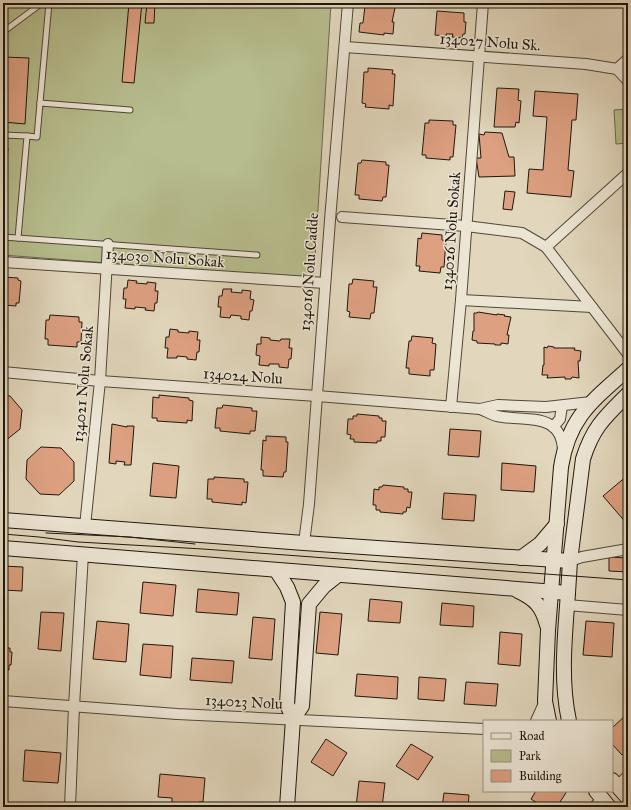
<svg xmlns="http://www.w3.org/2000/svg" width="631" height="810" font-family="'IM FELL Great Primer',serif">
<style>
.green{fill:#b7bd8e;stroke:#6a6a4e}
.building{fill:#dda081;stroke:#1e170d}
.lines{fill:none;stroke-linecap:round;stroke-linejoin:round}
.lane-casing{stroke:#4f4739;stroke-width:7}
.street-casing{stroke:#4f4739;stroke-width:12}
.secondary-casing{stroke:#1e170d;stroke-width:16}
.path{stroke:#1e170d;stroke-width:1.5;stroke-dasharray:3 2;stroke-linecap:butt}
.lane{stroke:#ece5d4;stroke-width:5}
.street{stroke:#ece5d4;stroke-width:10}
.secondary{stroke:#ece5d4;stroke-width:14}
.tram{stroke:#1e170d;stroke-width:1}
.labels{text-anchor:middle;stroke-width:3;stroke-linejoin:round;paint-order:stroke}
.street-label{font-size:15px;fill:#1e170d;stroke:#ece5d4}
</style>
<rect width="100%" height="100%" fill="#e2d7bd"/>
<filter id="stains"><feTurbulence type="fractalNoise" baseFrequency=".005" numOctaves="4"/><feColorMatrix values="0 0 0 0 .2 0 0 0 0 .09 0 0 0 0 .02 0 0 0 .5 -.17"/></filter>
<radialGradient id="worn" r=".72"><stop offset=".6" stop-color="#630" stop-opacity="0"/><stop offset="1" stop-color="#630" stop-opacity=".3"/></radialGradient>
<g class="green">
<path d="M3 3H331L314 273 305 278 3 255Z"/>
<path d="M628 109V143L616 144 614 110Z"/>
</g>
<g class="building">
<path d="M129 3H142L134 83 122 82Z"/>
<path d="M147 3H155L154 23H145Z"/>
<path d="M361 3H396L392 22H394L393 34 384 33V35L359 32 360 23H363L365 6H361Z"/>
<path d="M437 11 464 13V22H466L465 34H463L462 38 452 37 453 34H446V36L435 35Z"/>
<path d="M3 57 29 58 25 124 3 122Z"/>
<path d="M368 68 393 70 392 74H395L393 106 389 105V109L365 107 366 104 362 103 364 72H368Z"/>
<path d="M497 88 519 89 518 100 521 101 519 123 516 122 515 127H494Z"/>
<path d="M535 91 578 94 576 120H572L568 170 574 171 571 197 527 193 529 169 543 170 547 117 533 116Z"/>
<path d="M429 120 453 121V125H456L453 157H450V160L426 158V155H422L425 123H429Z"/>
<path d="M485 132 502 133 509 157H514L515 176 479 177 476 158H481L479 134 484 135Z"/>
<path d="M3 147 8 148 3 208Z"/>
<path d="M362 160 386 162V165H389L386 197H383L382 201 359 199V195H355L358 163H361Z"/>
<path d="M505 191 515 192 512 210 503 209Z"/>
<path d="M422 233 442 235V240L446 241 444 267H441L440 273 419 271 420 266H416L418 238 421 239Z"/>
<path d="M3 277 18 278V280L21 281 19 303H16V306L3 305Z"/>
<path d="M353 279 374 281 373 287H377L374 313H371L370 319 349 317 350 312 347 311 349 284H352Z"/>
<path d="M128 280 137 281 136 283 147 284V282L156 283 155 291H158L157 303H155L154 311 145 310 146 308 135 307V309L125 308 126 299H123L124 288H127Z"/>
<path d="M223 289H232L231 292 242 293V290L251 291 250 299 254 300 252 311H250L249 320 241 319V316L231 315 230 318 220 317 221 307H218L219 296H222Z"/>
<path d="M478 312 497 315V314L505 315 504 316 511 317 507 335H509L508 344 501 343V345H495V344L477 343V341L472 340 473 331H474V313H477Z"/>
<path d="M50 315 79 317V322H82L81 342H77V347L48 345V339H45L46 320H49Z"/>
<path d="M170 329 178 330V332L189 333V331L198 332 197 340H200L199 352H197L196 360 187 359V357L177 356V358H167L168 348H165L166 337H169Z"/>
<path d="M412 336 433 338 432 343 436 344 434 370H430V376L409 374V368H406L409 341H411Z"/>
<path d="M261 337 270 338V340L280 341 281 339H290L289 348H292L291 359H289L288 368 279 367V364H269V366L259 365 260 356 256 355 257 344H261Z"/>
<path d="M548 346 554 347V348H575L574 350 581 351 580 361H578L579 378 572 377 571 379H565V377L547 378 548 375H542L543 365H544V347L547 348Z"/>
<path d="M3 395 10 396 22 410 20 429 5 441H3Z"/>
<path d="M159 395 189 398V400L193 401 192 421 187 420V423L157 421V418H152L153 397 159 398Z"/>
<path d="M223 405 252 408V411H257L255 431H250V434L220 431V428H215L217 408H222Z"/>
<path d="M357 414 379 416V418H382V421H386L385 437H381V441H377V443L354 442V439H350L351 435 347 434 348 419H353V416H357Z"/>
<path d="M112 424 127 427V426H134L131 465H124L125 462 116 461V464L109 463Z"/>
<path d="M450 429 481 431 479 457 448 455Z"/>
<path d="M266 436 286 437V442H288L286 472H284L283 477 263 476V470H261L263 440 266 441Z"/>
<path d="M41 447 61 448 74 462V481L59 495 40 494 26 479 27 460Z"/>
<path d="M153 463 179 466 176 498 150 496Z"/>
<path d="M502 463 536 466 534 492 501 490Z"/>
<path d="M628 475V525L603 496Z"/>
<path d="M214 477 244 479V482H248L246 503 242 502V505L212 502V499H207L208 479H214Z"/>
<path d="M383 485 404 487V489H408V492H412L410 508 407 507 406 512H403V514L380 512V510H376V505H373L374 489 379 490V487H382Z"/>
<path d="M444 493 476 495 474 521 442 519Z"/>
<path d="M609 557 628 558V572L609 571Z"/>
<path d="M3 566 23 567 22 591 3 590Z"/>
<path d="M143 582 176 585 173 616 140 613Z"/>
<path d="M198 589 239 593 237 615 196 612Z"/>
<path d="M370 599 402 602 400 623 368 621Z"/>
<path d="M442 603 474 606 473 627 440 625Z"/>
<path d="M41 612 64 613 61 651 38 649Z"/>
<path d="M320 612 342 614 338 655 316 653Z"/>
<path d="M253 617 275 619 272 660 249 658Z"/>
<path d="M97 621 129 624 126 662 93 659Z"/>
<path d="M586 621 614 623 612 657 583 655Z"/>
<path d="M500 632 522 634 520 666 498 664Z"/>
<path d="M143 644 173 646 171 678 140 675Z"/>
<path d="M3 648H10V652H12L11 665H9V670L3 669Z"/>
<path d="M192 658 234 661 232 683 190 680Z"/>
<path d="M357 674 398 677 397 699 355 696Z"/>
<path d="M419 677 446 679 444 701 418 699Z"/>
<path d="M466 682 498 684 496 706 464 704Z"/>
<path d="M628 713V750L622 755 612 744V728Z"/>
<path d="M326 739 347 753 333 776 311 762Z"/>
<path d="M411 744 433 757 418 780 396 766Z"/>
<path d="M25 750 61 753 58 783 23 781Z"/>
<path d="M160 774 205 778 203 802H199V807H172V798L158 797Z"/>
<path d="M359 781 385 783 382 807H356Z"/>
<path d="M536 791H567L557 807H543L531 799Z"/>
<path d="M444 793 469 795 468 807H442Z"/>
</g>
<g class="lines">
<defs>
<g id="lane">
<path d="M3 32 42 3"/>
<path d="M40 103 49 3"/>
<path d="M3 135 27 136 18 238"/>
<path d="M27 136 37 137 40 103 130 110"/>
<path d="M3 237 257 255"/>
</g>
<g id="street">
<path d="M345 47 586 64 617 69 628 81"/>
<path d="M617 69 628 59"/>
<path d="M342 217 466 226 522 233 546 247 628 354"/>
<path d="M546 247 628 173"/>
<path d="M3 262 325 283"/>
<path d="M461 300 592 307"/>
<path d="M3 372 100 381 317 396 480 409 498 405 546 407 591 402"/>
<path d="M451 407 461 300 483 3"/>
<path d="M480 409C486 411 492 415 497 416 524 422 562 411 563 451"/>
<path d="M553 427 560 419 562 406"/>
<path d="M85 526 100 381 108 244"/>
<path d="M304 543 309 504 330 220 348 3"/>
<path d="M570 561 582 557 628 549"/>
<path d="M567 605 628 610"/>
<path d="M3 701 177 714 484 729"/>
<path d="M536 721 545 701"/>
<path d="M617 786 628 776"/>
<path d="M70 807 74 706 83 554"/>
<path d="M594 807 603 799"/>
</g>
<g id="secondary">
<path d="M3 520 304 543 570 561"/>
<path d="M3 548 568 593 570 561 583 459C593 427 605 417 628 394"/>
<path d="M521 558 540 544 557 524"/>
<path d="M276 570 287 587 293 602 287 704 293 719 287 807"/>
<path d="M518 591C535 599 542 606 547 625"/>
<path d="M568 593C565 635 560 679 569 721"/>
<path d="M293 719 302 706 309 604 324 586 338 575"/>
<path d="M549 721 545 701 548 630 561 467C569 417 592 401 628 369"/>
<path d="M612 780 628 798"/>
<path d="M596 791 609 807"/>
</g>
</defs>
<use href="#lane" class="lane-casing"/>
<use href="#street" class="street-casing"/>
<use href="#secondary" class="secondary-casing"/>
<path class="path" d="M3 10 12 3"/>
<use href="#lane" class="lane"/>
<use href="#street" class="street"/>
<use href="#secondary" class="secondary"/>
<g class="tram">
<path d="M46 533 130 537 195 544"/>
<path d="M3 534 39 537 78 542 203 549 628 580"/>
</g>
</g>
<g class="labels">
<g class="street-label">
<text transform="translate(490 42) rotate(4)" y="5">134027 Nolu Sk.</text>
<text transform="translate(451 231) rotate(-86)" y="5">134026 Nolu Sokak</text>
<text transform="translate(165 258) rotate(4)" y="5">134030 Nolu Sokak</text>
<text transform="translate(309 272) rotate(-86)" y="5">134016 Nolu Cadde</text>
<text transform="translate(243 376) rotate(4)" y="5">134024 Nolu</text>
<text transform="translate(83 384) rotate(-85)" y="5">134021 Nolu Sokak</text>
<text transform="translate(244 702) rotate(3)" y="5">134023 Nolu</text>
</g>
</g>
<rect width="631" height="810" fill="none" stroke="#e2d7bd" stroke-width="16"/>
<rect x="4" y="4" width="623" height="802" fill="none" stroke="#1e170d" stroke-width="2"/>
<rect x="8" y="8" width="615" height="794" fill="none" stroke="#1e170d"/>
<rect x="483" y="720" width="130" height="72" fill="#ece5d4" stroke="#9a9384"/>
<rect x="491" y="733" width="20" height="6" fill="#ece5d4" stroke="#9a9384"/>
<text x="519" y="740" font-size="12" fill="#1e170d">Road</text>
<rect x="491" y="750" width="20" height="12" fill="#b7bd8e" stroke="#9a9384"/>
<text x="519" y="760" font-size="12" fill="#1e170d">Park</text>
<rect x="491" y="770" width="20" height="12" fill="#dda081" stroke="#9a9384"/>
<text x="519" y="780" font-size="12" fill="#1e170d">Building</text>
<rect width="100%" height="100%" filter="url(#stains)"/>
<rect width="100%" height="100%" fill="url(#worn)"/>
</svg>
